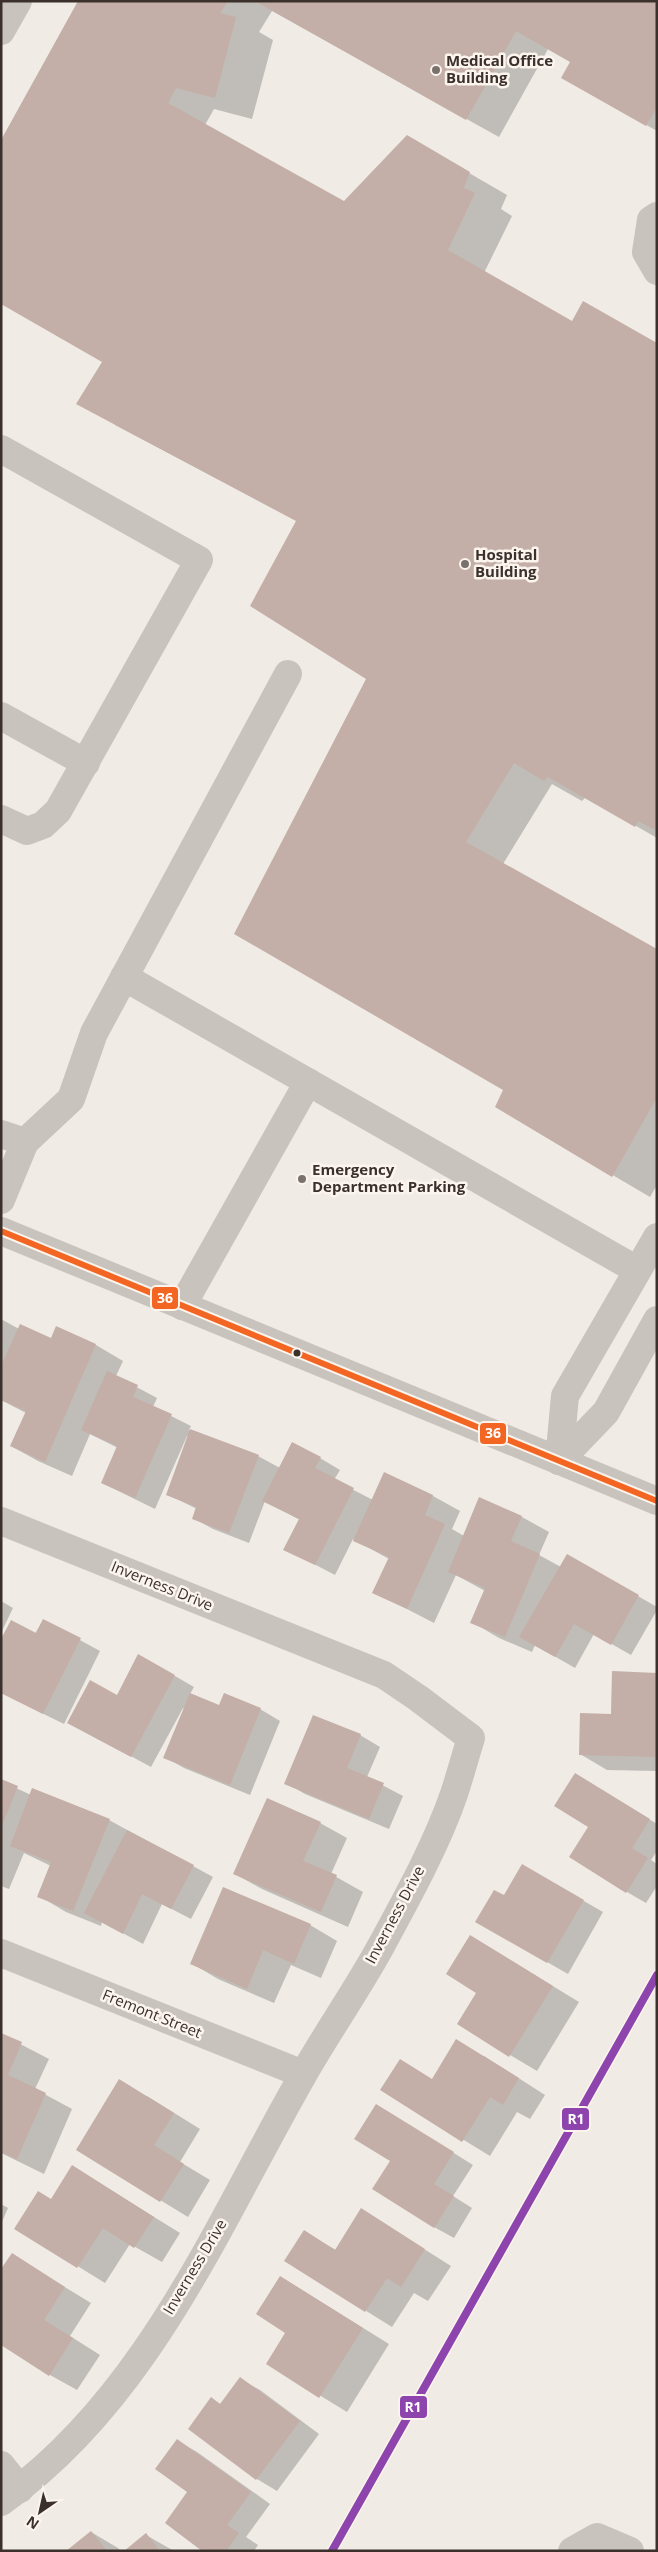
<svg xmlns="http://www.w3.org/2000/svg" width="658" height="2552" font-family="'Open Sans',sans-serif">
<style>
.shadow{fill:#0003}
.building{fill:#c3afa7}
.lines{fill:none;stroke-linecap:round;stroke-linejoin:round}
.minor{stroke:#c9c3be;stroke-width:28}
.bus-1-casing{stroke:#fbf5ee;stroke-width:10}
.bus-1{stroke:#f26522;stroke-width:6}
.rail-1-casing{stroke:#fbf5ee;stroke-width:11}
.rail-1{stroke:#8e44ad;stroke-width:8}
.poi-dot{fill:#7a716c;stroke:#fbf5ee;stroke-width:2}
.bus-dot{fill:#3b302b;stroke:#fbf5ee;stroke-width:2}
.labels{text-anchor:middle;stroke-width:5;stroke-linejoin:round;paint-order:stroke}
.poi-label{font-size:15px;font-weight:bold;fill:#3b302b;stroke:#fbf5ee;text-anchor:start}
.street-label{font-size:15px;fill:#3b302b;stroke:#fbf5ee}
.line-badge{stroke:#fbf5ee;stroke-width:2}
.badge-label{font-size:14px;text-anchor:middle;font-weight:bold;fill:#fff}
</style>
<rect width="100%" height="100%" fill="#f0ebe5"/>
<g class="shadow">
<path d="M80 1H657V131L595 96 572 62 548 49 499 137 272 11 259 32 273 40 252 119 214 109 205 125 344 203 407 137 507 195 501 209 512 216 484 273 573 323 657 344V838L586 797 582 801 552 784 503 864 657 950V1185L650 1197 497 1107 505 1090 367 678 297 521 115 425 103 362Z"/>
<path d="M1 1319 19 1329 51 1340 57 1328 96 1345 123 1361 116 1376 157 1398 153 1407 191 1426 189 1430 258 1456 280 1468 320 1458 340 1470 334 1480 373 1500 385 1474 433 1496 460 1511 452 1529 464 1536 522 1517 549 1532 539 1555 561 1567 568 1556 657 1607V1610L631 1655 594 1634 575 1668 535 1645 532 1652 499 1638 472 1622 485 1591 456 1575 434 1623 374 1592 389 1559 353 1539 335 1575 285 1549 300 1520 265 1501 249 1543 213 1529 193 1518 197 1509 167 1494 189 1436H187L155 1509 102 1483 118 1448 90 1434 72 1476 38 1461 11 1446 26 1413 1 1400Z"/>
<path d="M1 1601 13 1608 1 1633Z"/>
<path d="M43 1620 100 1651 64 1724 1 1693Z"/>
<path d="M657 1674V1771L607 1770 580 1754Z"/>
<path d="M175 1676 194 1687 190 1694 219 1706 260 1709 280 1721 250 1795 184 1768 165 1757 185 1709 183 1708 151 1767 88 1733 117 1696Z"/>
<path d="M360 1735 380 1747 367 1777 403 1796 389 1829 305 1794 286 1783Z"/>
<path d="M1 1781 31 1795 109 1820 213 1877 191 1919 162 1904 143 1944 102 1922 101 1926 66 1912 39 1896 51 1866 24 1853 9 1889 1 1886Z"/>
<path d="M595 1786 657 1824V1851L651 1860 657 1864V1886L646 1903 627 1892 589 1827Z"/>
<path d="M320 1823 347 1838 331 1874 363 1892 348 1927 262 1889 235 1874Z"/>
<path d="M523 1866 603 1912 568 1974 477 1922 505 1897Z"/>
<path d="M310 1925 337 1941 321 1978 291 1965 274 2003 218 1979 191 1963Z"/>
<path d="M497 1952 579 2002 537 2071 458 2024 478 1992Z"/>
<path d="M1 2034 49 2059 35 2089 72 2109 44 2174 1 2153Z"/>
<path d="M484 2056 545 2095 530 2119 517 2112 490 2156 382 2090 433 2079Z"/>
<path d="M147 2096 200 2129 180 2162 210 2180 188 2217 78 2150Z"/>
<path d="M396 2117 473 2165 453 2196 472 2208 454 2238 434 2227 391 2161Z"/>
<path d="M99 2183 180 2233 162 2262 130 2244 105 2283 16 2228 52 2200Z"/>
<path d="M1 2204 8 2208 1 2224Z"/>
<path d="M362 2210 451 2266 428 2301 414 2293 392 2327 286 2261 304 2232 336 2250Z"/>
<path d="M12 2255 91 2303 70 2336 100 2355 77 2390 50 2375Z"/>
<path d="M281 2277 389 2344 347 2412 267 2363 287 2332Z"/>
<path d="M240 2379 260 2390 319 2434 277 2491 257 2479 190 2429 212 2399 222 2405Z"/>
<path d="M178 2441 197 2452 270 2504 246 2537 258 2545 254 2551H205Z"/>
<path d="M91 2532 118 2548 121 2551H68Z"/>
<path d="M146 2535 174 2551H126Z"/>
</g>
<g class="building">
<path d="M78 1H228L220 13 236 17 215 98 176 88 168 103 344 201 407 135 470 172 464 188 475 193 448 250 572 321 583 301 657 343V831L638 821 635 827 548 777 544 781 514 763 466 842 657 949V1097L612 1177 495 1107 503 1090 234 934 366 679 250 606 296 521 76 404 102 362 1 304V140Z"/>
<path d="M255 1H657V107L646 126 561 78 570 62 516 31 466 120Z"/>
<path d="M20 1324 51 1338 56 1326 96 1344 45 1462 10 1446 26 1411 1 1400V1366Z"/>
<path d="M107 1371 138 1385 133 1397 172 1414 135 1498 101 1483 117 1446 81 1430Z"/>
<path d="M190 1429 259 1455 229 1533 192 1519 196 1507 166 1495Z"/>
<path d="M292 1442 321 1457 315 1468 354 1488 315 1565 283 1550 299 1519 262 1501Z"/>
<path d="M384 1472 433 1495 425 1515 445 1524 407 1609 372 1593 389 1557 353 1541Z"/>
<path d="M479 1497 522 1516 511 1541 540 1554 505 1637 470 1623 485 1588 448 1572Z"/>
<path d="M567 1554 639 1595 611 1645 574 1624 555 1657 519 1637Z"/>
<path d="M43 1619 81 1638 43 1714 1 1693V1639L11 1620 36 1633Z"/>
<path d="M138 1654 175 1675 131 1757 67 1723 90 1680 117 1695Z"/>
<path d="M612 1671 657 1673V1757L579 1755 580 1713 611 1714Z"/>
<path d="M190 1693 219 1705 224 1693 261 1708 230 1785 163 1758Z"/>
<path d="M313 1715 361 1734 347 1768 384 1783 369 1819 284 1784Z"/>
<path d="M575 1773 650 1819 632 1848 648 1858 626 1893 569 1857 588 1827 554 1806Z"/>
<path d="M1 1779 18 1786 1 1828Z"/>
<path d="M32 1788 110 1819 73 1911 37 1897 51 1862 10 1846Z"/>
<path d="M267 1798 321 1822 303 1861 337 1875 321 1912 233 1874Z"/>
<path d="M127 1830 194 1865 171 1909 142 1894 123 1934 84 1913Z"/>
<path d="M522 1864 584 1900 547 1963 475 1922 494 1890 504 1895Z"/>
<path d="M223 1887 311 1924 294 1964 263 1950 247 1989 190 1964Z"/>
<path d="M470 1935 553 1986 509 2057 457 2024 476 1993 446 1974Z"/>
<path d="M1 2033 22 2042 8 2075 46 2093 17 2159 1 2152Z"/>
<path d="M456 2039 519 2078 503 2105 490 2097 462 2142 380 2090 400 2059 432 2079Z"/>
<path d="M119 2079 174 2113 154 2145 184 2164 160 2202 76 2150Z"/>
<path d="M376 2104 454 2152 434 2184 454 2196 434 2228 372 2189 390 2161 354 2139Z"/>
<path d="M72 2165 154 2217 134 2248 103 2228 77 2268 14 2229 38 2191 51 2199Z"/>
<path d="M361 2208 425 2249 401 2287 387 2278 365 2312 284 2261 304 2230 335 2250Z"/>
<path d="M12 2253 65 2287 44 2320 73 2338 49 2376 1 2345V2269Z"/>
<path d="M280 2276 363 2328 319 2398 266 2364 285 2333 256 2314Z"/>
<path d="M240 2377 300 2421 256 2480 188 2429 211 2397 220 2404Z"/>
<path d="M177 2439 251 2492 227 2525 239 2533 226 2551H202L165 2523 187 2492 155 2469Z"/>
<path d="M91 2531 107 2551H66Z"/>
<path d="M146 2533 160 2551H124Z"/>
</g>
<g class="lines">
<g class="minor">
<path d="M1 31 18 1"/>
<path d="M657 216 651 220 646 252 657 271"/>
<path d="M1 449 199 560 58 811 43 825 27 831 1 819"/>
<path d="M1 716 86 763"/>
<path d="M124 977 637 1270"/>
<path d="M1 1134 25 1142"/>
<path d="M1 1200 25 1142 71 1099 94 1033 288 674"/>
<path d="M1 1231 657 1501"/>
<path d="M182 1306 308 1082"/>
<path d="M559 1461 565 1396 657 1237"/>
<path d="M559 1461 606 1412 657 1320"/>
<path d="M1 1521 384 1675 418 1698 471 1738C465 1757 460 1776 454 1794 436 1846 407 1898 381 1946 357 1990 328 2031 303 2075 217 2225 147 2399 1 2502"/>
<path d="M1 1953 303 2074"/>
<path d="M1 2465 20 2489"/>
<path d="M572 2551 597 2537 630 2551"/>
</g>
<defs>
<path id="bus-1" d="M1 1231 657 1501"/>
</defs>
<use href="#bus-1" class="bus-1-casing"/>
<use href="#bus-1" class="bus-1"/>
<defs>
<path id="rail-1" d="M332 2551 657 1975"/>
</defs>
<use href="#rail-1" class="rail-1-casing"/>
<use href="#rail-1" class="rail-1"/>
</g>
<g class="poi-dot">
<circle cx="436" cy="70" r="5"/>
<circle cx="465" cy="564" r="5"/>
<circle cx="302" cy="1179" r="5"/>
</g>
<circle class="bus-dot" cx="297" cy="1353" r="4.5"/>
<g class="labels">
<g class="poi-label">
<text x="446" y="66">Medical Office<tspan x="446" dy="17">Building</tspan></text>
<text x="475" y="560">Hospital<tspan x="475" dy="17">Building</tspan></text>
<text x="312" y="1175">Emergency<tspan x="312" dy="17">Department Parking</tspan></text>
</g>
<g class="street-label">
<text transform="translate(162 1586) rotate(22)" y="5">Inverness Drive</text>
<text transform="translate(395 1915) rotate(-62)" y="5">Inverness Drive</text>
<text transform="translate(152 2014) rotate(22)" y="5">Fremont Street</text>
<text transform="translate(195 2267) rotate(-59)" y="5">Inverness Drive</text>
</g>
</g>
<g class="line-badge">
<rect x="151" y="1286" width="28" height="24" rx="5" fill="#f26522"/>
<rect x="479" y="1422" width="28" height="23" rx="5" fill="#f26522"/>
<rect x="561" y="2107" width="29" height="24" rx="5" fill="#8e44ad"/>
<rect x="399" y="2395" width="29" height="24" rx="5" fill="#8e44ad"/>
</g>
<g class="badge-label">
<text x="165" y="1303">36</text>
<text x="493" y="1438">36</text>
<text x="576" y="2124">R1</text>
<text x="413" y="2412">R1</text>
</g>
<rect width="658" height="2552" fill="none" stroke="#3b302b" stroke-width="5"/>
<g transform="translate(40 2512) rotate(214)" stroke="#fbf5ee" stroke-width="4" paint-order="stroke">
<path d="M0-4L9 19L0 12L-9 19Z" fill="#3b302b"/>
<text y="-8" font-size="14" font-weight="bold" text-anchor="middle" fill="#3b302b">N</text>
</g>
</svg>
